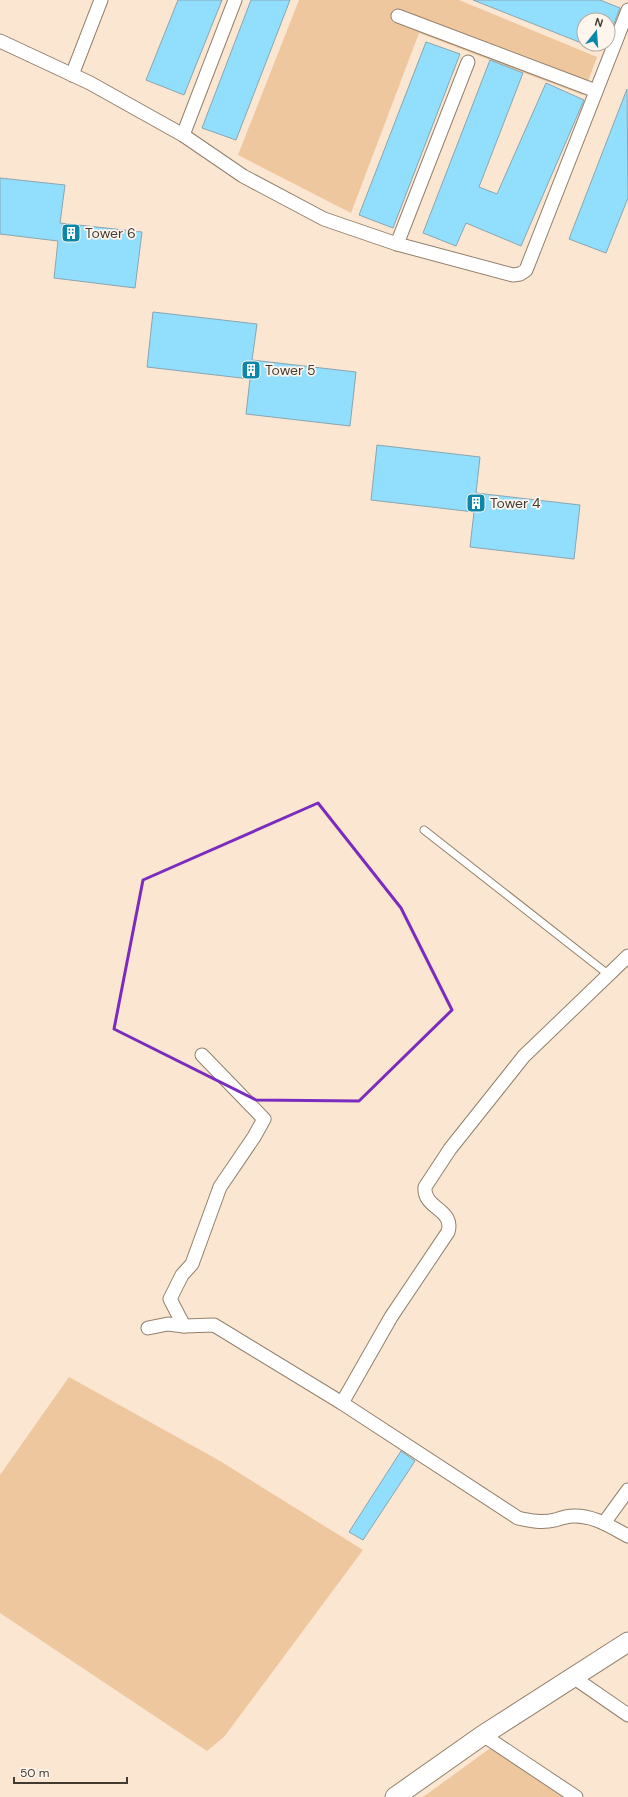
<svg xmlns="http://www.w3.org/2000/svg" width="628" height="1797" font-family="'DM Sans',sans-serif">
<style>
.green{fill:#eec79f}
.building{fill:#92dffd;stroke:#89a5b1}
.lines{fill:none;stroke-linecap:round;stroke-linejoin:round}
.lane-casing{stroke:#93806d;stroke-width:9}
.street-casing{stroke:#93806d;stroke-width:15}
.secondary-casing{stroke:#93806d;stroke-width:21}
.lane{stroke:#fff;stroke-width:7}
.street{stroke:#fff;stroke-width:13}
.secondary{stroke:#fff;stroke-width:19}
.marked{fill:none;stroke:#7b2cbf;stroke-width:3;stroke-linejoin:round}
.labels{text-anchor:middle;stroke-width:3.5;stroke-linejoin:round;paint-order:stroke}
.poi-label{font-size:14px;fill:#423a31;stroke:#fef5ed;text-anchor:start}
</style>
<rect width="100%" height="100%" fill="#fbe6d1"/>
<g class="green">
<path d="M299 0H459L597 57 583 95 419 33 351 213 238 155Z"/>
<path d="M69 1377 220 1461 363 1550 224 1737 207 1751 0 1613V1475Z"/>
<path d="M492 1747 566 1797H423Z"/>
</g>
<g class="building">
<path d="M178 0H222L184 95 146 80Z"/>
<path d="M251 0H290L236 140 202 128Z"/>
<path d="M473 0H600L620 8 608 39V20H584V44Z"/>
<path d="M426 42 460 54 393 228 359 215Z"/>
<path d="M490 60 523 73 479 187 497 194 546 83 584 100 521 246 466 223 456 246 423 233Z"/>
<path d="M627 89 628 198 606 253 569 239Z"/>
<path d="M0 178 65 185 60 223 142 232 135 288 54 278 58 241 0 234Z"/>
<path d="M153 312 257 324 252 360 356 372 350 426 246 414 250 379 147 367Z"/>
<path d="M377 445 480 457 476 493 580 505 574 559 470 547 474 512 371 500Z"/>
<path d="M401 1451 415 1461 363 1540 349 1532Z"/>
</g>
<g class="lines">
<defs>
<path id="lane" d="M424 830 609 975"/>
<g id="street">
<path d="M398 16 596 91"/>
<path d="M0 41 90 83 183 135 243 176 324 219 397 244 513 275 520 274 526 270 628 10"/>
<path d="M72 75 101 0"/>
<path d="M183 135 235 0"/>
<path d="M397 244 468 62"/>
<path d="M184 1326 170 1299 182 1275 192 1264 220 1187 254 1137 264 1119 202 1055"/>
<path d="M148 1328 168 1324 184 1326 214 1325 342 1403 518 1518C531 1521 542 1523 555 1520 561 1518 567 1516 573 1516 593 1515 611 1527 628 1536"/>
<path d="M342 1403 391 1317 448 1232C455 1209 423 1209 425 1187L450 1149 524 1056 628 956"/>
<path d="M604 1523 628 1490"/>
<path d="M573 1677 628 1715"/>
<path d="M483 1735 576 1797"/>
</g>
<path id="secondary" d="M395 1797 483 1735 628 1642"/>
</defs>
<use href="#lane" class="lane-casing"/>
<use href="#street" class="street-casing"/>
<use href="#secondary" class="secondary-casing"/>
<use href="#lane" class="lane"/>
<use href="#street" class="street"/>
<use href="#secondary" class="secondary"/>
</g>
<path class="marked" d="M318 803 401 908 452 1010 359 1101 256 1100 114 1029 143 880Z"/>
<defs>
<symbol id="building-square" viewBox="-11 -11 22 22"><rect x="-9" y="-9" width="18" height="18" rx="4" fill="#0b87aa" stroke="#fef5ed"/><path d="M-4-6H4V6H1V3H-1V6H-4ZM-2.5-4.3h1.7v1.8h-1.7ZM.8-4.3h1.7v1.8H.8ZM-2.5-1h1.7V.8h-1.7ZM.8-1h1.7V.8H.8Z" fill="#fff"/></symbol>
</defs>
<g fill-rule="evenodd">
<use href="#building-square" x="60" y="222" width="22" height="22"/>
<use href="#building-square" x="240" y="359" width="22" height="22"/>
<use href="#building-square" x="465" y="492" width="22" height="22"/>
</g>
<g class="labels">
<g class="poi-label">
<text x="85" y="238">Tower 6</text>
<text x="265" y="375">Tower 5</text>
<text x="490" y="508">Tower 4</text>
</g>
</g>
<g transform="translate(596 32) rotate(17)"><circle r="19" fill="#fef5ed" stroke="#b3aaa2"/>
<path d="M0-3L7 15L0 10L-7 15Z" fill="#0b87aa"/>
<text y="-6" font-size="11" font-weight="bold" text-anchor="middle" fill="#423a31">N</text>
</g>
<path d="M14 1777v6h113v-6" fill="none" stroke="#423a31" stroke-width="2"/>
<text x="20" y="1777" font-size="12" fill="#423a31" stroke="#fef5ed" stroke-width="3" paint-order="stroke">50 m</text>
</svg>
